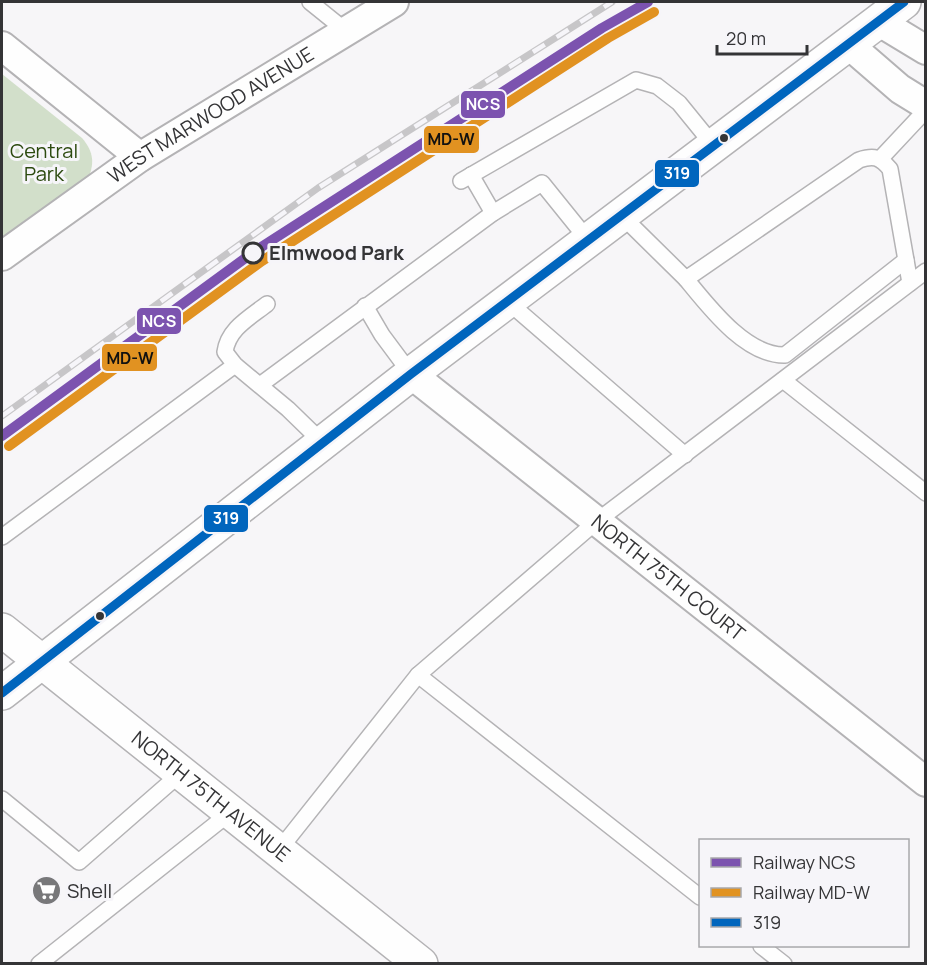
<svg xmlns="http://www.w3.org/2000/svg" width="927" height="965" font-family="Manrope,sans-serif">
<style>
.park{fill:#d2dfca}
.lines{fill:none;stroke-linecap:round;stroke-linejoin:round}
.service-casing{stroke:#b4b3b5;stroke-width:18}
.minor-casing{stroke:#b4b3b5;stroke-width:32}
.tertiary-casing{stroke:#b4b3b5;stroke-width:36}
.secondary-casing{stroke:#b4b3b5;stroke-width:36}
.service{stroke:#fefefe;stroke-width:15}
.minor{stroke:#fefefe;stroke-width:28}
.tertiary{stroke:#fefefe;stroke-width:33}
.secondary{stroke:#fefefe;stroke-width:33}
.rail-casing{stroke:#c7c6c8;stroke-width:7}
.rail{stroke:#f6f5f9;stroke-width:4.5;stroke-dasharray:14;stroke-linecap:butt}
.bus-1-casing{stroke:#f6f5f9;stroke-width:14}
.bus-1{stroke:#0065bd;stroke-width:9}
.rail-1-casing{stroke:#f6f5f9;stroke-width:15}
.rail-2-casing{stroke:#f6f5f9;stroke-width:15}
.rail-1{stroke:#7c53af;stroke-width:10}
.rail-2{stroke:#e19221;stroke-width:10}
.bus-dot{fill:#343436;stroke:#f6f5f9;stroke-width:2}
.stop-dot{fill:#f6f5f9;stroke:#343436;stroke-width:3}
.labels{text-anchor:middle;stroke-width:6;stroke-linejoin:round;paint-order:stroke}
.street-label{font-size:20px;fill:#343436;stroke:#f6f5f9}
.park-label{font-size:20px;fill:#2c4a0f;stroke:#f6f5f9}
.stop-label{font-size:20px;font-weight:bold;fill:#343436;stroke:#f6f5f9;text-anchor:start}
.poi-label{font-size:20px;fill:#343436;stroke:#f6f5f9;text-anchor:start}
.line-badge{stroke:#f6f5f9;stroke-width:2}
.badge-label{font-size:16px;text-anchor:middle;font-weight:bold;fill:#fff}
.pale-badge-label{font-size:16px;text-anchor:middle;font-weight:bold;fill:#111}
</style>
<rect width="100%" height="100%" fill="#f7f6f8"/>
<path class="park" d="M2 74 82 138C94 152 95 164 87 181L2 244Z"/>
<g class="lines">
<defs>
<g id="service">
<path d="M310 2 346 31"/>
<path d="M881 158 926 110"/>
<path d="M471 175 493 213"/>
<path d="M461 181 636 80 657 86 679 103 714 146"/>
<path d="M622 216 686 279 859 160C874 155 880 157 890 169L910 283"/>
<path d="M686 279C709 307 746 356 785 355L906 260"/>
<path d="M507 301 685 455"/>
<path d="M267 304C249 318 228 329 225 352L235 365 288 409 323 443"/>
<path d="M365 306 382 335 411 374"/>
<path d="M783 380 926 493"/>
<path d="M260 385 493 213 542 183 588 240"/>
<path d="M2 537 235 365"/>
<path d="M418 675 700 897"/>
<path d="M2 799 79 862 181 773"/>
<path d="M279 850 418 675 597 521 926 271"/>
<path d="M761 946 784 964"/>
<path d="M39 964 231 812"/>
</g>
<g id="minor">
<path d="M878 21 926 50"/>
<path d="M848 44 900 89 926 105"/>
<path d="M2 46 140 157"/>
<path id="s1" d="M2 256 140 157 394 2"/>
<path id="s2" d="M411 374 926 782"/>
</g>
<g id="tertiary">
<path id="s3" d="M2 630 421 964"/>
</g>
<path id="secondary" d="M2 693 411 374 904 2"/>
</defs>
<use href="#service" class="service-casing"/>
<use href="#minor" class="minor-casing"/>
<use href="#tertiary" class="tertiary-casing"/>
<use href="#secondary" class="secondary-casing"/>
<use href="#service" class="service"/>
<use href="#minor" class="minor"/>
<use href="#tertiary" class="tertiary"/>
<use href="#secondary" class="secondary"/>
<defs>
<path id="rail" d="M2 416 318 188 612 2"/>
</defs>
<use href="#rail" class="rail-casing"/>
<use href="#rail" class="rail"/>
<defs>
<path id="bus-1" d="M2 693 411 374 904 2"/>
</defs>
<use href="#bus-1" class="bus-1-casing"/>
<use href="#bus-1" class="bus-1"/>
<defs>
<path id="rail-1" d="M2 436 255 251 602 28 648 2"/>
<path id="rail-2" d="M9 446 262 261 608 38 654 12"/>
</defs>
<use href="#rail-1" class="rail-1-casing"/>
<use href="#rail-2" class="rail-2-casing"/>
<use href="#rail-1" class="rail-1"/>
<use href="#rail-2" class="rail-2"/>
</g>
<defs>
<symbol id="supermarket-disc" viewBox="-11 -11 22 22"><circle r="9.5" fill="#78787a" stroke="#f6f5f9"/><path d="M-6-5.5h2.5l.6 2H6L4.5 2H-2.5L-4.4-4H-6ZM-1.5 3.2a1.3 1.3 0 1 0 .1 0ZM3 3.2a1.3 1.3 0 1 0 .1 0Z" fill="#fff"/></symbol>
</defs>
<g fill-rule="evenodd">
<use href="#supermarket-disc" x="30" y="874" width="33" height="33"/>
</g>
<g class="bus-dot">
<circle cx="724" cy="138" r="5"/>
<circle cx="100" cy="616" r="5"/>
</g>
<circle class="stop-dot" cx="253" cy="253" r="10"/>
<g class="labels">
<g class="street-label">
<text dy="7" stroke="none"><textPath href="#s1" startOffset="252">WEST MARWOOD AVENUE</textPath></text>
<text dy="7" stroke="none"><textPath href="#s2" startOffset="328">NORTH 75TH COURT</textPath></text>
<text dy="7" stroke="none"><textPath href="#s3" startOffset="267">NORTH 75TH AVENUE</textPath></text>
</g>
<g class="park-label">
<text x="44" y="158">Central<tspan x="44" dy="23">Park</tspan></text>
</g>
<g class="stop-label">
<text x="269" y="260">Elmwood Park</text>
</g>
<g class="poi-label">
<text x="67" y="898">Shell</text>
</g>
</g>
<g class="line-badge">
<rect x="460" y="90" width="46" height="29" rx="6" fill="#7c53af"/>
<rect x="423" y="125" width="57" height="29" rx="6" fill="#e19221"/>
<rect x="654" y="159" width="46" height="29" rx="6" fill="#0065bd"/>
<rect x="136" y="307" width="46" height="28" rx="6" fill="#7c53af"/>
<rect x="101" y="343" width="57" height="29" rx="6" fill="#e19221"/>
<rect x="203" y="504" width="46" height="29" rx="6" fill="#0065bd"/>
</g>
<g class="badge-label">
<text x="483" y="110">NCS</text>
<text x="677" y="179">319</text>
<text x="159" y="327">NCS</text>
<text x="226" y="524">319</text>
</g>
<g class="pale-badge-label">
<text x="451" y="145">MD-W</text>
<text x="130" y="364">MD-W</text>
</g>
<rect width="927" height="965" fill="none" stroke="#343436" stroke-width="6"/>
<rect x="699" y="839" width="210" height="108" fill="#f6f5f9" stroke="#a8a8ab" stroke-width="1.5"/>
<rect x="711" y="858" width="30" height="9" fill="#7c53af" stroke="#a8a8ab" stroke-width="1.5"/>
<text x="753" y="869" font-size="18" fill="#343436">Railway NCS</text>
<rect x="711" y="888" width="30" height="9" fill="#e19221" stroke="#a8a8ab" stroke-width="1.5"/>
<text x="753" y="899" font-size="18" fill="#343436">Railway MD-W</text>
<rect x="711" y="918" width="30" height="9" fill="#0065bd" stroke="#a8a8ab" stroke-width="1.5"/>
<text x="753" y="929" font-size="18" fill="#343436">319</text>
<path d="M717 45v9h90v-9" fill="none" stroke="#343436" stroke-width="3"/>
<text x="726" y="45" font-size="18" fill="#343436" stroke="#f6f5f9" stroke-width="4.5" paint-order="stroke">20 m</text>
</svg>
